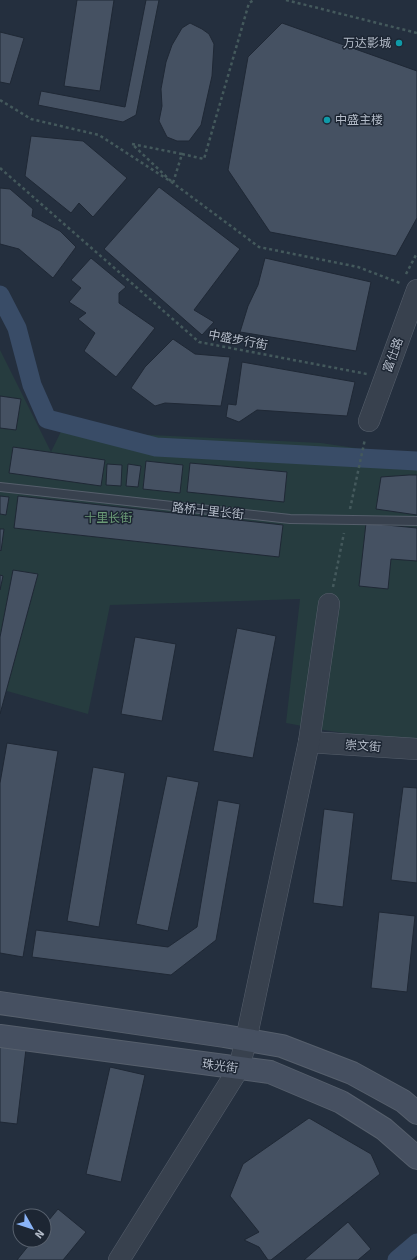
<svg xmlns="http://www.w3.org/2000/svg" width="417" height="1260" font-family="Signika,'Noto Sans SC',sans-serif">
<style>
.green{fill:#263c3f}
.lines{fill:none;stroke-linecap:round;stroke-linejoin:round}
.canal{stroke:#394c67;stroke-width:19}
.building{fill:#455162;stroke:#1f2835}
.service-casing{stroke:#565f6c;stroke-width:10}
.tertiary-casing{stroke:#565f6c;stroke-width:22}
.secondary-casing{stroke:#565f6c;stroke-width:24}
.path{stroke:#44595c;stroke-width:2.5;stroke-dasharray:3 3;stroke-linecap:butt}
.service{stroke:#38414e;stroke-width:8}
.tertiary{stroke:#38414e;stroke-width:21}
.secondary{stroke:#465061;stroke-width:22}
.culture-dot{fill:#0f9aa8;stroke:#1d2633;stroke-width:1.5}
.labels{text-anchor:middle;stroke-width:3;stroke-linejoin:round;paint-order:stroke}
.poi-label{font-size:12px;fill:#b4bcc9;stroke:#1d2633;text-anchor:end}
.street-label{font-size:12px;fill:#b4bcc9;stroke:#1d2633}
.park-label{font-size:12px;fill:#6b9a76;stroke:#1d2633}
</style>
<rect width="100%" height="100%" fill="#242f3e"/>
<path class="green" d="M0 350 51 452 69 415 129 434 321 443 417 457V744L324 730 286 723 300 599 110 605 88 714 0 689Z"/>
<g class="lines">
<g class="canal">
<path d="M0 295 17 328 32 385 47 419 156 447 417 461"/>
<path d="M397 1260 417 1243"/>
</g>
</g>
<g class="building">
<path d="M77 0H114L100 91 64 86Z"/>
<path d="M146 0H159L136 115 123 122 38 105 41 91 125 107Z"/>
<path d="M190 23 202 29 209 34 214 44 212 76 201 125 189 141H177L167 137 159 121 162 106 161 89 166 62 172 45 182 28Z"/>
<path d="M282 23 417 71V218L396 256 270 232 228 170 248 57Z"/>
<path d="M0 32 24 38 10 84 0 82Z"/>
<path d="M31 136 83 141 127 178 93 217 79 203 71 213 25 176Z"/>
<path d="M159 187 240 249 194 310 214 322 202 335 104 249Z"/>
<path d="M0 188 10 189 33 209 32 216 60 231 76 247 53 278 19 249 0 244Z"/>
<path d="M91 258 126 287 119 293V303L155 328 116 377 84 351 95 333 78 319 86 313 69 302 81 288 71 280Z"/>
<path d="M265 258 371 282 356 351 240 332 248 306 258 285Z"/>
<path d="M173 339 195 354 230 357 221 406 165 403 155 406 131 388 145 367Z"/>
<path d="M242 362 355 382 347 416 257 410 239 422 226 417 228 404 236 405Z"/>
<path d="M0 396 21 399 16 430 0 428Z"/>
<path d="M13 447 105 460 101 486 9 473Z"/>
<path d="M146 461 183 465 180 493 143 489Z"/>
<path d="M190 463 287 472 284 502 187 492Z"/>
<path d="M107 464 122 465 121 486 106 485Z"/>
<path d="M128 464 141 466 138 487 126 486Z"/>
<path d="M409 475H417V515L376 509 381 477Z"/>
<path d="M0 496 9 497 6 515 0 514Z"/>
<path d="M18 496 283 525 279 557 14 528Z"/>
<path d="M366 523 417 528V561L391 559 388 589 359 586Z"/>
<path d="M0 529H4L1 551 0 550Z"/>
<path d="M13 570 38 574 0 714V637Z"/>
<path d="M0 575 3 576 0 590Z"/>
<path d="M237 628 276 636 253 758 213 751Z"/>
<path d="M135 637 176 644 162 721 121 714Z"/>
<path d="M7 743 58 751 23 957 0 953V783Z"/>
<path d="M93 767 125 773 99 927 67 921Z"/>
<path d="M167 776 199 782 168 931 136 924Z"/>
<path d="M403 787 417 788V883L391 880Z"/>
<path d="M218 800 240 804 216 940 171 975 32 957 36 930 168 947 197 927Z"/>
<path d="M324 809 354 813 343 907 313 903Z"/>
<path d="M379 912 415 916 407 992 371 988Z"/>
<path d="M0 1045 26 1049 17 1124 0 1122Z"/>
<path d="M110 1067 145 1075 121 1182 86 1174Z"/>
<path d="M309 1118 371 1154 380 1174 271 1260H268L259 1247 244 1240 259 1232 230 1196 243 1164Z"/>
<path d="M58 1209 86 1232 63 1260H17L33 1240H44V1226Z"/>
<path d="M348 1222 371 1249 358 1260H304Z"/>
</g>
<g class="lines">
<defs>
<path id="service" d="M0 487 290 519 417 521"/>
<g id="tertiary">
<path d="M369 421 417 290"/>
<path d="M309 742 417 749"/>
<path d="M119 1260 239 1068 246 1040 309 742 329 604"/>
</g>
<g id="secondary">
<path d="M0 1003 224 1036 282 1046 352 1073 403 1101 417 1113"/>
<path d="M0 1036 270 1072 341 1102 384 1129 417 1158"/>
</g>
</defs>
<use href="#service" class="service-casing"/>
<use href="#tertiary" class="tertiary-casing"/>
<use href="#secondary" class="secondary-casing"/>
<g class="path">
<path d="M286 0 417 33"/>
<path d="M0 100 31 119 99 135 173 183 259 247 358 267 400 283"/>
<path d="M132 144 182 154 173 183Z"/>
<path d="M182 154 204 159 249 3 254 0"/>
<path d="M0 168 199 342 367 374"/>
<path d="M406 274 417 253"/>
<path d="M350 509 365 439"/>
<path d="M333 587 344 533"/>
</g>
<use href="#service" class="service"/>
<use href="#tertiary" class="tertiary"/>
<use href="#secondary" class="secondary"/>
</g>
<g class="culture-dot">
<circle cx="399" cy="43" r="4"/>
<circle cx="327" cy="120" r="4"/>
</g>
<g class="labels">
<g class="poi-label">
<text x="391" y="47">万达影城</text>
<text x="335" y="124" text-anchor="start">中盛主楼</text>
</g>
<g class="street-label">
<text transform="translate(238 340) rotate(11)" y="4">中盛步行街</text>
<text transform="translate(393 355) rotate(-70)" y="4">富仕路</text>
<text transform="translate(208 511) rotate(6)" y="4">路桥十里长街</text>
<text transform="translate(363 746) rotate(4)" y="4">崇文街</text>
<text transform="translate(220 1066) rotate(8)" y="4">珠光街</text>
</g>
<g class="park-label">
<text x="108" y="522">十里长街</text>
</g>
</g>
<g transform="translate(32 1228) rotate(129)"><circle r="19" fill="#1d2633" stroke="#59626f"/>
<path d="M0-3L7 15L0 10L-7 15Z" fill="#8ab4f8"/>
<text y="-6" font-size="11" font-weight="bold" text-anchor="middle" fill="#b4bcc9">N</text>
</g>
</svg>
